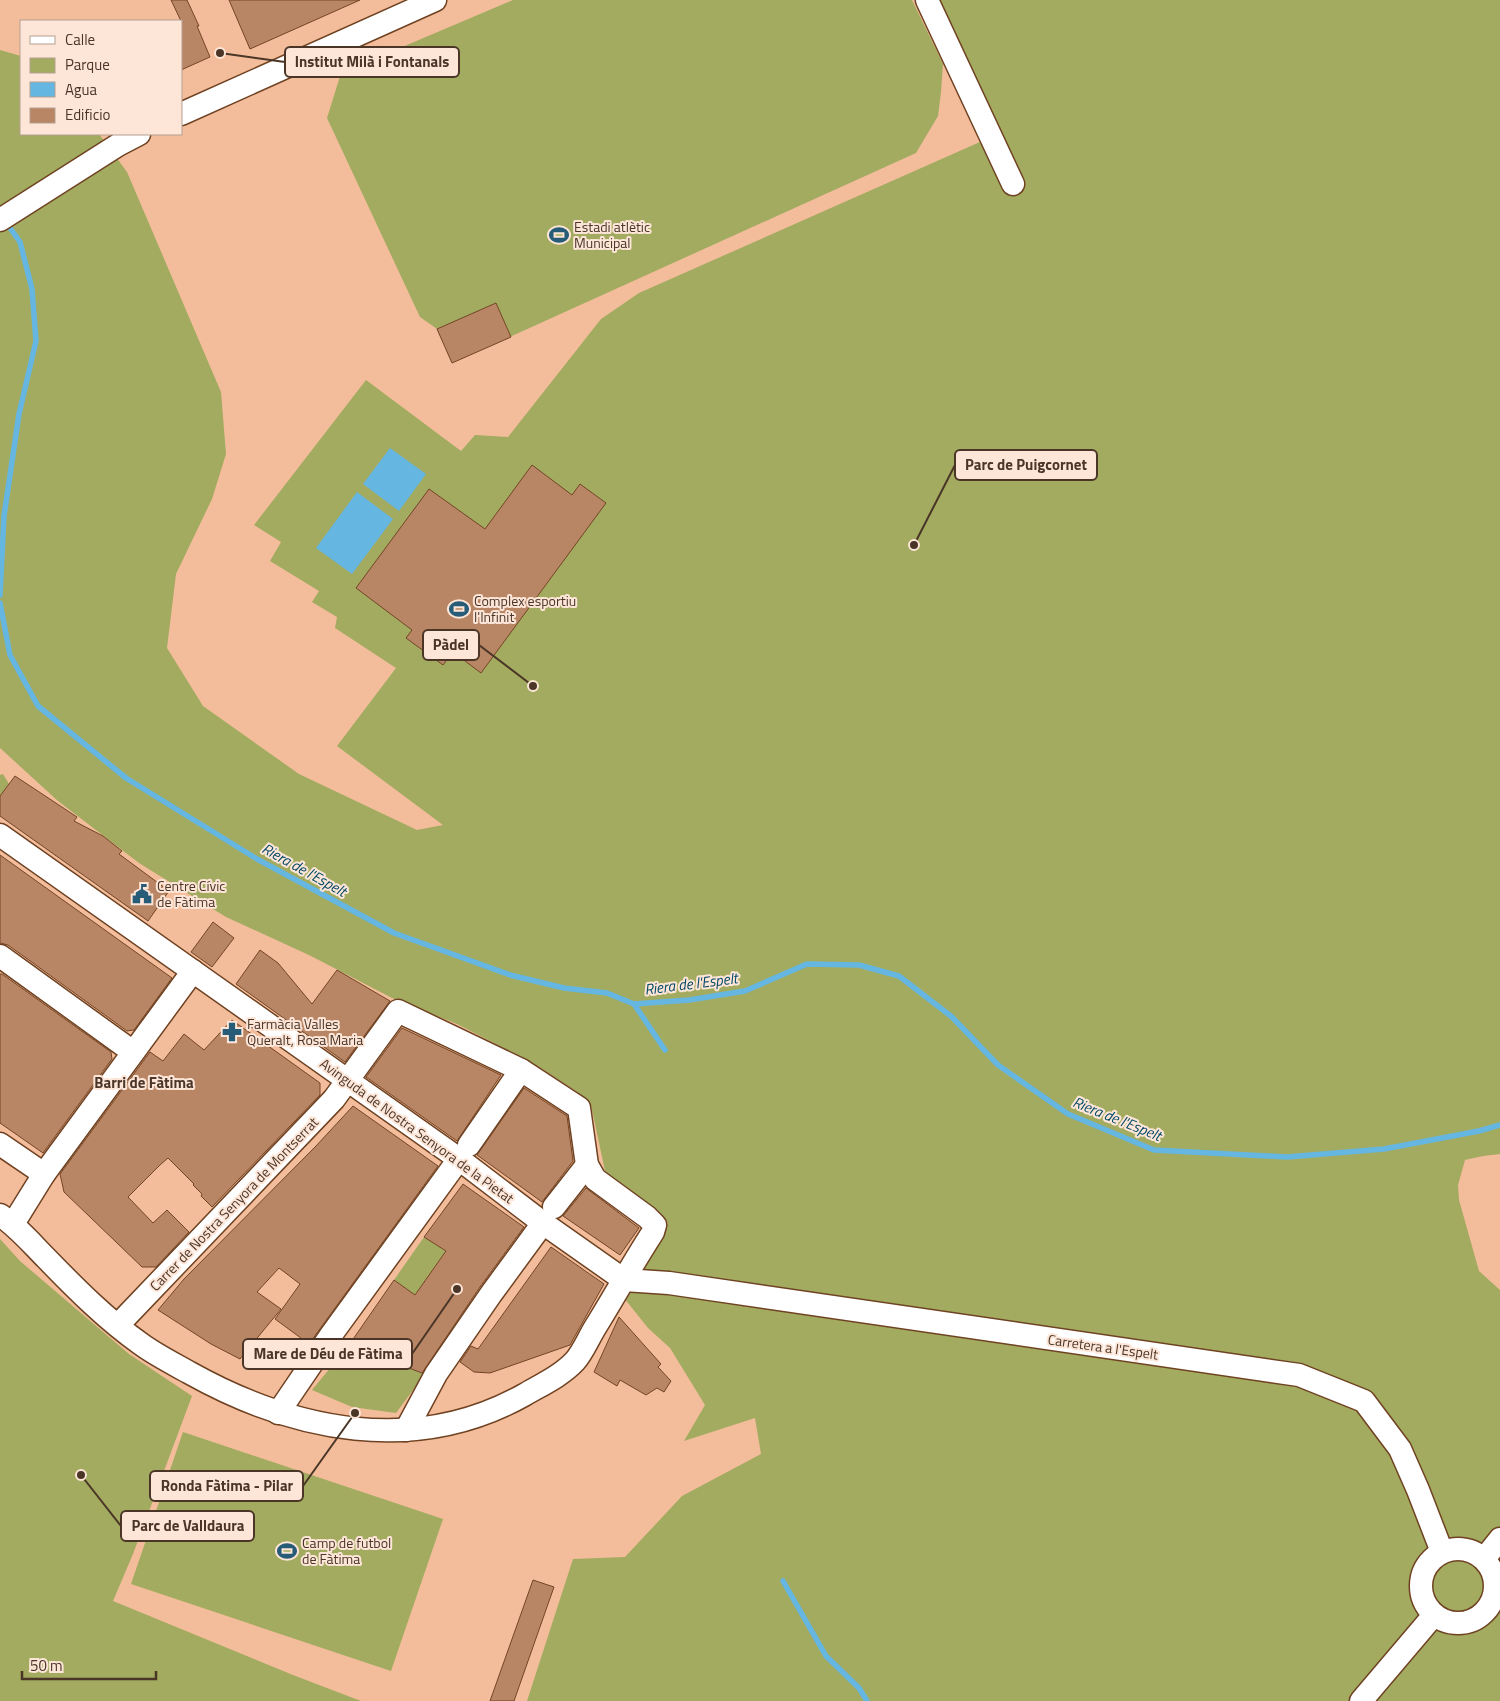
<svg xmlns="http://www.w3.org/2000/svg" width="1500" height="1701" font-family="'Titillium Web',sans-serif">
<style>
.green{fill:#a2ab5f}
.water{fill:#66b6e2}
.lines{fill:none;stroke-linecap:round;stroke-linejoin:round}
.stream{stroke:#66b6e2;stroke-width:5.5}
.building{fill:#b98665;stroke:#734525}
.minor-casing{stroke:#6f4222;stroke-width:25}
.minor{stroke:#fff;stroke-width:22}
.labels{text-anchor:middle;stroke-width:4;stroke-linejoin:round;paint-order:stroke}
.poi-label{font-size:14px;fill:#4a3527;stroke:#fde6d8;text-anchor:start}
.street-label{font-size:14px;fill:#4a3527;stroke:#fde6d8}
.water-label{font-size:15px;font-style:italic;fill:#034966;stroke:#fde6d8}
.neighbourhood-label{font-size:15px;font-weight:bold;fill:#4a3527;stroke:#fde6d8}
.leader{fill:none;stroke:#4a3527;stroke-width:2}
.callout-dot{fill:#4a3527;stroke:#fde6d8;stroke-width:2}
.callout{fill:#fde6d8;stroke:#4a3527;stroke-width:2}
.callout-label{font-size:15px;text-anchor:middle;font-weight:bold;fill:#4a3527}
</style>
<rect width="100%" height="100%" fill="#f3bd9b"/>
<g class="green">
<path d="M513 0H912L943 64 941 92 938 116 916 153 452 363 437 329 420 317 327 118 341 73Z"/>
<path d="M940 0H1500V1154L1483 1156 1465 1160 1458 1185 1459 1200 1479 1271 1500 1290V1701H527L573 1559 625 1557 682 1496 761 1454 755 1418 684 1441 705 1405 670 1348 648 1328 624 1298 668 1223 605 1171 591 1105 576 1091 531 1062 457 1024 392 998 311 956 226 917 139 863 58 801 0 748V50L21 56V134H99L127 172 221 392 226 454 212 499 176 574 167 648 203 706 299 774 417 830 443 825 337 746 396 668 335 628 337 617 312 602 319 591 270 561 281 542 254 525 366 380 461 451 475 435 508 437 601 319 639 293 998 134Z"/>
<path d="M3 774 9 784 0 796V775Z"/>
<path d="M424 1237 446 1251 415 1295 394 1280Z"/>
<path d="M0 1239 20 1261 129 1354 192 1396 133 1554 113 1601 293 1675 361 1701H0Z"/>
<path d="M349 1345 425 1374 396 1413 352 1407 312 1390Z"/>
<path d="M183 1432 443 1519 391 1671 131 1584Z"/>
</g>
<g class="water">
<path d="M390 448 426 474 399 511 363 484Z"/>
<path d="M357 492 393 519 352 574 316 548Z"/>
</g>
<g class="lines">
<g class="stream">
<path d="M0 595 4 516 19 414 36 341 32 289 20 242 5 221"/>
<path d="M0 603 10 655 38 706 126 778 257 859 394 933 510 975 564 988 607 993 634 1004 689 1000 745 991 807 964 859 965 899 976 952 1017 998 1065 1068 1114 1154 1150 1287 1157 1384 1149 1479 1131 1500 1125"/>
<path d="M634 1004 665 1050"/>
<path d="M783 1581 826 1656 859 1688 867 1701"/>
</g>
</g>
<g class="building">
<path d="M171 0H187L199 26H197L210 57 181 70V21Z"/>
<path d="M229 0H360L250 49Z"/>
<path d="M496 303 511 337 452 363 437 329Z"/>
<path d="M532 465 572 495 580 484 606 503 481 673 453 652 443 665 406 638 412 630 356 588 429 489 485 529Z"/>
<path d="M15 776 77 817 74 821 103 836 122 851 119 854 169 891 148 921 0 816V796Z"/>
<path d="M0 855 172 978 134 1030 127 1031 8 945 0 943Z"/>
<path d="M213 922 234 938 212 967 191 952Z"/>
<path d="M260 950 278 963 312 1004 337 970 390 1001 345 1062 236 984Z"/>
<path d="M0 974H2L111 1052 112 1059 43 1153 0 1123Z"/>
<path d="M232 1020 320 1083V1095L212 1207 201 1196 202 1194 193 1185 194 1184 168 1158 160 1165 128 1197 153 1223 167 1210 189 1232 156 1267H142L64 1192 60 1174 150 1052 163 1061 184 1034 204 1050Z"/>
<path d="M402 1028 501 1075 457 1141 366 1077Z"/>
<path d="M524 1088 567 1116 573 1161 542 1202 477 1155Z"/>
<path d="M353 1106 438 1166 309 1344 275 1319 300 1284 279 1268 257 1292 281 1309 240 1359 211 1344 158 1310 184 1279 316 1146Z"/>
<path d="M463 1184 524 1227 480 1287 422 1373 349 1345 394 1280 415 1295 446 1251 424 1237Z"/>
<path d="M586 1188 639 1228 620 1255 563 1216Z"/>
<path d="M551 1247 604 1284 570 1345 490 1373 474 1372 460 1362 471 1346 478 1349Z"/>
<path d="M619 1317 661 1364 658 1367 671 1381 664 1392 657 1388 646 1395 620 1380 617 1386 594 1372Z"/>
<path d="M533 1580 554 1587 514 1701H490Z"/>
</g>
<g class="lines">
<defs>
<g id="minor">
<path d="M927 0 1013 184"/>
<path d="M181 114 435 0"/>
<path d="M0 220 118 145 139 134"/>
<path d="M0 835 459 1159 543 1223 624 1280 669 1283 1299 1375 1364 1401 1400 1449 1418 1490 1442 1552"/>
<path d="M0 956 133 1052"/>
<path d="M0 1144 44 1174"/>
<path d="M469 1145 521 1070"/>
<path d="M554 1207 587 1165"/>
<path d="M0 1215C18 1227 32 1244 47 1259 76 1289 107 1320 141 1344 156 1355 174 1364 190 1373 294 1431 415 1456 524 1395 541 1385 561 1376 575 1361 583 1352 589 1337 596 1326 615 1295 633 1263 653 1232L655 1225 647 1217 595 1179 587 1165 579 1108 521 1070 398 1011 334 1099 118 1325"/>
<path d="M13 1224 44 1174 193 971"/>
<path d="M278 1413 331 1335 459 1159"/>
<path d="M406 1430 436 1374 491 1294 543 1223"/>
<circle cx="1458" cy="1586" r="37"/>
<path d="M1484 1559 1500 1539"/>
<path d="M1361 1701 1434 1615"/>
</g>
</defs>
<use href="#minor" class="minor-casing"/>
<use href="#minor" class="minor"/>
</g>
<defs>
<symbol id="stadium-bare" viewBox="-9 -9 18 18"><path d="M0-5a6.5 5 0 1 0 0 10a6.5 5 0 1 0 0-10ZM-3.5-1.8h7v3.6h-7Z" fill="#275c78" stroke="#fde6d8" stroke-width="2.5" paint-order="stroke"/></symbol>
<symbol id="civic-bare" viewBox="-9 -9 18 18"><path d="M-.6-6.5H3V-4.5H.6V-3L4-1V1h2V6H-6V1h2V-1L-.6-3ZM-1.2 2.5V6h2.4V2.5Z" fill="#275c78" stroke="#fde6d8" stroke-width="2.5" paint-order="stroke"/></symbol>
<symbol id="pharmacy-bare" viewBox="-9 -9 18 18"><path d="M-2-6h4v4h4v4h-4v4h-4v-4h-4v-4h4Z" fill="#275c78" stroke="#fde6d8" stroke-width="2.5" paint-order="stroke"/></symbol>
</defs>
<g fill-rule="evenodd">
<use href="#stadium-bare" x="545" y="221" width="28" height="28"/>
<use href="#stadium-bare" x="445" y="595" width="28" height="28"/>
<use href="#civic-bare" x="128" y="880" width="28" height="28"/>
<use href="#pharmacy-bare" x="218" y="1018" width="28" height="28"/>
<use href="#stadium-bare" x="273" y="1537" width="28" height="28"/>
</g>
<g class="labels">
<g class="poi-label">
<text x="574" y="232">Estadi atlètic<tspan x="574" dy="16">Municipal</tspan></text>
<text x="474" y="606">Complex esportiu<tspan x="474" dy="16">l'Infinit</tspan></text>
<text x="157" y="891">Centre Cívic<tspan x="157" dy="16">de Fàtima</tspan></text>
<text x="247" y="1029">Farmàcia Valles<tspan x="247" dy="16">Queralt, Rosa Maria</tspan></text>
<text x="302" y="1548">Camp de futbol<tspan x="302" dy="16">de Fàtima</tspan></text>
</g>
<g class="street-label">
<text transform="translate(417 1131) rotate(36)" y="5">Avinguda de Nostra Senyora de la Pietat</text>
<text transform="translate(234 1204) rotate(-46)" y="5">Carrer de Nostra Senyora de Montserrat</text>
<text transform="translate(1103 1347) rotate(8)" y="5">Carretera a l'Espelt</text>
</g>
<g class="water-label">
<text transform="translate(304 870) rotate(29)" y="5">Riera de l'Espelt</text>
<text transform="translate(691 984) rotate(-7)" y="5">Riera de l'Espelt</text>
<text transform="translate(1117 1119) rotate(22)" y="5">Riera de l'Espelt</text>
</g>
<g class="neighbourhood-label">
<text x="144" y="1088">Barri de Fàtima</text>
</g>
</g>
<path class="leader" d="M220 53L285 62M914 545L955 465M533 686L479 645M457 1289L412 1354M355 1413L303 1486M81 1475L121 1526"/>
<g class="callout-dot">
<circle cx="220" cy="53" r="5"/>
<circle cx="914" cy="545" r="5"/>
<circle cx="533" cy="686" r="5"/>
<circle cx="457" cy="1289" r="5"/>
<circle cx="355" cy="1413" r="5"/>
<circle cx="81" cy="1475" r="5"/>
</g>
<g class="callout">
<rect x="285" y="47" width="174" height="30" rx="5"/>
<rect x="955" y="450" width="142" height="30" rx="5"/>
<rect x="423" y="630" width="56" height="30" rx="5"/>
<rect x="243" y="1339" width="169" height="30" rx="5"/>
<rect x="150" y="1471" width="153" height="30" rx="5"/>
<rect x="121" y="1511" width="133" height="30" rx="5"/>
</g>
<g class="callout-label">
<text x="372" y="67">Institut Milà i Fontanals</text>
<text x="1026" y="470">Parc de Puigcornet</text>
<text x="451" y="650">Pàdel</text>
<text x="328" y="1359">Mare de Déu de Fàtima</text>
<text x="227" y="1491">Ronda Fàtima - Pilar</text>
<text x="188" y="1531">Parc de Valldaura</text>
</g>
<rect x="20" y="20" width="162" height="115" fill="#fde6d8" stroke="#b59f91"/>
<rect x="30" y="36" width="25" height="8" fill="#ffffff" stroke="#b59f91"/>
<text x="65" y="45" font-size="15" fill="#4a3527">Calle</text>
<rect x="30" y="58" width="25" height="15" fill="#a2ab5f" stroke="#b59f91"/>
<text x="65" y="70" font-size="15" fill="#4a3527">Parque</text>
<rect x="30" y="82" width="25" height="15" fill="#66b6e2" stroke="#b59f91"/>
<text x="65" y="95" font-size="15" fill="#4a3527">Agua</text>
<rect x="30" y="108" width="25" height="15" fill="#b98665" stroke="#b59f91"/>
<text x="65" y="120" font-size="15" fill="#4a3527">Edificio</text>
<path d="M22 1671v8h134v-8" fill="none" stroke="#4a3527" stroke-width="2.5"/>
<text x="30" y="1671" font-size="15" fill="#4a3527" stroke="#fde6d8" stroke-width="4" paint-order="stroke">50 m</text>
</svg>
